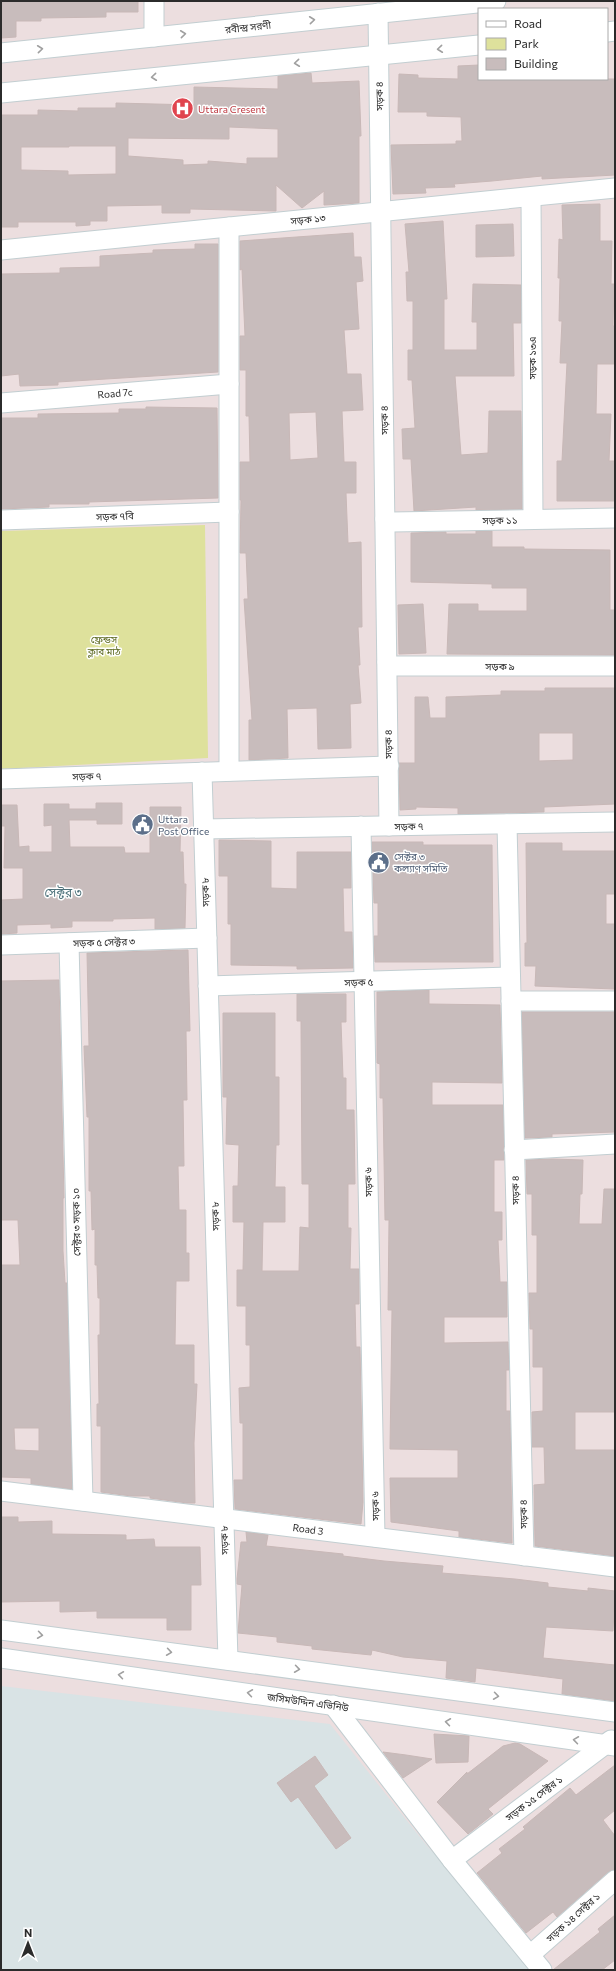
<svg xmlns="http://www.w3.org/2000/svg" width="616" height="1971" font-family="Commissioner,'Noto Sans Bengali',sans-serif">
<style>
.airport{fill:#d9e3e5}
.green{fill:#dee19c}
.building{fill:#c8bcbc;stroke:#c8b8b7;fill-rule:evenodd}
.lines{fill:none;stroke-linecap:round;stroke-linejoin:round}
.minor-casing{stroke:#c2ced1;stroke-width:21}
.minor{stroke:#fff;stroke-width:19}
.oneway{stroke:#a0a0a0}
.labels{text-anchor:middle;stroke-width:3;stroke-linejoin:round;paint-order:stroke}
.street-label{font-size:10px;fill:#2b2b2b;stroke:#fff}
.health-label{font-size:10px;fill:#be3a42;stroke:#fff;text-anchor:start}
.park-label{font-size:10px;fill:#59661d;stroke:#fff}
.service-label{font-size:10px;fill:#4e5e75;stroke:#fff;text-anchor:start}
.quarter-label{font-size:12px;fill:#4d717a;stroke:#fff}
</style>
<rect width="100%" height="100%" fill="#ecdedf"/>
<path class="airport" d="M1 1686 330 1724 428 1847 530 1955 542 1970H1Z"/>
<path class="green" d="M205 525 208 758 1 769V531Z"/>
<g class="building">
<path d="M1 1H138V12H106V17L41 18V21H16V37L1 38Z"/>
<path d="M479 65V79H615V175L542 179V176L492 181 454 184 455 187 425 188 426 193 393 194 391 145 456 144V141H462L461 117 427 116V112H398L399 74 418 75V78L458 79V66Z"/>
<path d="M311 73 312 83 359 81 361 136H359V203L324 205V191L302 208 276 185V211L190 209V213H162V205L107 206V221H90V225L76 226V222H18V227H1V115H38V110L78 111V108H116V103L194 105V87L278 89V76ZM229 127 278 129V158H247V164L208 161V164L183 165V160L128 156V138L229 139ZM69 146H116V174L68 175V171L21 170V147H69Z"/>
<path d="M600 204V241H612L611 284H614L613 326H615V335L614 364H597L596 414H611L609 461H615V501H557V461H562L567 363H560L562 321H559L560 278H558L559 239 563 240 562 205Z"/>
<path d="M443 221 447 299H444V350H477V322H472L473 284 521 285V323H513L514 376H455L461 455 488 453 489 411H521L522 509 476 510V507L414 511 411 459H403L402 429 415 428 412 380H408V350H413V301H407L406 272H409L405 224Z"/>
<path d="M513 224 514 256 476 257V225Z"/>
<path d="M353 233 354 257H361L363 281 356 282 359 329 344 330 347 374H361L363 410 342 411 344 462H356V493H346L348 543 361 542 362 627H358L360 665H358L361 703 350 704 351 748 318 749 317 708 287 709 288 758 249 760V720H252L244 599H248L246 553H240L241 500H240V462H250L249 416H246V370H240V336H245L242 269 240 270V241ZM316 412 318 458 290 460 289 413Z"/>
<path d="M195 244H218V372L58 382V385L20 386 19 374 1 376V274L60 273V268L100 267V256L153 253V250L195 249Z"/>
<path d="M146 407 217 408 218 498 89 502V504H49V507L1 509V418H38V414L119 413V409H146Z"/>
<path d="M476 531H492V547H524V549L610 550V610H615V655L447 654 449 604H478V611H527V588H492V584L411 582V533L446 532V534H476Z"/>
<path d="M423 604 426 653 399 654 398 605Z"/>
<path d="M545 688H615V804L544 807V812L458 814V808L416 807V809L400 810 399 763H415V697H428L430 718H446V697L501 695V691H545ZM539 733H573V760L539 761Z"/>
<path d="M96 803H122V824H97V820H69L70 847H124L125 853H150V807H181L180 852H183L184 884H186L185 928 155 929V918L113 919V921H72V927L51 928V924L17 925V933L1 934V900L23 899V868H4L5 826H1V805H17L19 847 29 846V852H52V825L44 826V804H69V809H96Z"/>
<path d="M219 840 271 841V888L297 889V852H351V888H343L344 932H352L353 968 297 969V966L231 965V924H228V876H219Z"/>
<path d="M372 842H423V845H492L493 962H375L374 936H378V903H374Z"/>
<path d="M526 843H562V851H615V894H606V924H615V989L535 986 536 966H525V943H527Z"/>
<path d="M188 950 190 1031H186L187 1100H183L184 1166H178L179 1210H186V1253H189V1281H176L175 1345H194V1384H197L194 1443 195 1503H187L150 1498V1496H131L101 1492V1426H97V1404H99L98 1335H100V1298H98L97 1265H95V1229L92 1230 91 1191H89V1117H87L84 1046H89L87 953Z"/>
<path d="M59 980 64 1198H63V1251L65 1283H67L72 1489 31 1484V1478L1 1477V1265H20L18 1220H1V981ZM14 1428H39V1451L15 1450Z"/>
<path d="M429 990V1004L500 1005 502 1083 432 1082V1105H503L504 1160H494V1212H502V1240H498L500 1282H507V1317H444V1343L508 1342 509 1370H506V1411H510L512 1543 459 1537V1531L391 1522 390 1478H458V1450L390 1449 392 1310H388L389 1220H385L383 1098H380V1064L377 1063V992Z"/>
<path d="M297 994H346V1022H341L343 1078H346V1110H354L355 1184H348V1228H351L350 1269H359V1304H355L356 1347H360L363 1502 361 1524 235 1509 234 1480H243V1423H240L239 1388 250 1387V1345H246V1306H237V1270H243L244 1222H233V1186H238L239 1145 226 1144 227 1097H223V1013H275V1077H279V1145H276L275 1187H285V1222H263L262 1271H299L300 1227 309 1228V1184H302L301 1021H297Z"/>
<path d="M522 1012H615V1132L552 1134V1137L525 1138Z"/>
<path d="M552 1159 583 1160 582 1194H580L579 1224H602L604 1189H615V1412H575V1450H615V1556L535 1546 534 1485 545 1484 544 1447H532V1412L543 1411V1367H533V1329H530L529 1293H537V1235H532V1194H527L526 1160Z"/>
<path d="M1 1517H18V1522L52 1521V1534L126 1535V1540L154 1539 155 1547H200L201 1585H191V1630H167V1618H97V1611L60 1612V1601L1 1602Z"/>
<path d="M246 1532 268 1535 266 1546 343 1554V1556L384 1561 443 1566 442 1573 515 1579 548 1583V1587L588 1591V1588L615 1591 613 1631 546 1627 543 1658 615 1665V1701L562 1694 563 1679 476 1668 475 1682 446 1678 447 1661 403 1657 372 1650 371 1655 312 1649V1646L277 1642V1637L238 1633 242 1585 237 1584V1579L241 1542H247Z"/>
<path d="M434 1734 469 1736 468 1762 436 1763Z"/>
<path d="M515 1743 520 1744 548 1761 488 1809 493 1814 468 1834 437 1802 467 1772V1774L503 1746Z"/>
<path d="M383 1752 406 1755 432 1759 403 1778Z"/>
<path d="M315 1756 328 1775 314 1786 351 1838 336 1849 298 1797 291 1802 277 1783Z"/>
<path d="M615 1765V1810L603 1820 615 1836V1869L608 1872 557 1917 553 1912 526 1933 477 1873 502 1853 499 1849 525 1829 523 1827 570 1788 576 1795Z"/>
<path d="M615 1915V1960L602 1970H553L600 1932 598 1929Z"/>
</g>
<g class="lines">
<defs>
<g id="minor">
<path d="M378 13 389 826"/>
<path d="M607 32 615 31"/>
<path d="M154 37V1"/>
<path d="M1 53 496 1"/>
<path d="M1 93 479 45"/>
<path d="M531 197 533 519"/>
<path d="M1 250 615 188"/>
<path d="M1 403 229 384"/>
<path d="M385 519 392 522 615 518"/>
<path d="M1 520 229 512"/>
<path d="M387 662 391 666H615"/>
<path d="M229 771V227"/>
<path d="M202 772 228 1660"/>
<path d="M1 779 389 766"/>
<path d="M507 824 524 1556"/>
<path d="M361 826 375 1537"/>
<path d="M203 829 615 822"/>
<path d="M69 943 83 1501"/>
<path d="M1 945 207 938"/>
<path d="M208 986 510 977"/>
<path d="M511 1001H615"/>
<path d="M514 1150 615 1144"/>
<path d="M1 1491 615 1567"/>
<path d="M1 1630 615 1712"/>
<path d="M1 1658 615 1746"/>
<path d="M333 1705 452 1860 542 1970"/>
<path d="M452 1860 611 1740"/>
<path d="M530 1955 615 1880"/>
</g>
</defs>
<use href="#minor" class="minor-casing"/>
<use href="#minor" class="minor"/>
</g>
<defs><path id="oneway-chevron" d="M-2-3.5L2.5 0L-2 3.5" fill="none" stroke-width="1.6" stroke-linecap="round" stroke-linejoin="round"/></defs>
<g class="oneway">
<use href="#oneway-chevron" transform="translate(312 20) rotate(-6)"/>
<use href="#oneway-chevron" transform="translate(183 34) rotate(-6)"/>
<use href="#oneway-chevron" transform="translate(40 49) rotate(-6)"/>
<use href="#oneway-chevron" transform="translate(440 49) rotate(174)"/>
<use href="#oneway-chevron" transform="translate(297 63) rotate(174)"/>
<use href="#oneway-chevron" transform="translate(154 77) rotate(174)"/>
<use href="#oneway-chevron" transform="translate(40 1635) rotate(8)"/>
<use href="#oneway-chevron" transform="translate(169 1652) rotate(8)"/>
<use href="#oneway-chevron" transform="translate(297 1669) rotate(8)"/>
<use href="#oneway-chevron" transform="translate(121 1675) rotate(-172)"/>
<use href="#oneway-chevron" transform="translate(250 1693) rotate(-172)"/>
<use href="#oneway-chevron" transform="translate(496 1696) rotate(8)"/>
<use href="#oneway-chevron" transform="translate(448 1722) rotate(-172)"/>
<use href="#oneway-chevron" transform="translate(576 1740) rotate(-172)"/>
</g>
<defs>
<symbol id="hospital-disc" viewBox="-11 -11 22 22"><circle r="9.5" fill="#e0444e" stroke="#fff"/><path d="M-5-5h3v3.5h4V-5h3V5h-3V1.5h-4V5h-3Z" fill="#fff"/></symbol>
<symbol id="civic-disc" viewBox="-11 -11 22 22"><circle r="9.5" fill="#5c6f8a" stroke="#fff"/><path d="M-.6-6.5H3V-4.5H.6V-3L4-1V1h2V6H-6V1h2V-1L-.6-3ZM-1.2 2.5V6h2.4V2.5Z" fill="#fff"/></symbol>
</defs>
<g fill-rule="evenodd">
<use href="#hospital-disc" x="170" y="96" width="25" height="25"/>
<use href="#civic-disc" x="130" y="812" width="25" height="25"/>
<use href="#civic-disc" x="366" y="850" width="25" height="25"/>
</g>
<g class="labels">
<g class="street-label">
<text transform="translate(248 27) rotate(-6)" y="4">রবীন্দ্র সরণী</text>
<text transform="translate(379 96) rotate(-91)" y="4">সড়ক ৪</text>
<text transform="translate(308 219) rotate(-6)" y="4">সড়ক ১৩</text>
<text transform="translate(532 358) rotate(-90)" y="4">সড়ক ১৩এ</text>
<text transform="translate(115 393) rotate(-5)" y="4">Road 7c</text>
<text transform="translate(384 420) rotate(-91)" y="4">সড়ক ৪</text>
<text transform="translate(115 516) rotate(-2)" y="4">সড়ক ৭বি</text>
<text transform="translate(500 520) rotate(-1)" y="4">সড়ক ১১</text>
<text x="500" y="670">সড়ক ৯</text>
<text transform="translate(388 744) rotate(-91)" y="4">সড়ক ৪</text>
<text transform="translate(87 776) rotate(-2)" y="4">সড়ক ৭</text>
<text transform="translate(409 826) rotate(-1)" y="4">সড়ক ৭</text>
<text transform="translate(205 892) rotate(-92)" y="4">সড়ক ৮</text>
<text transform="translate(104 942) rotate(-2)" y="4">সড়ক ৫ সেক্টর ৩</text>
<text transform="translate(359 982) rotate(-2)" y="4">সড়ক ৫</text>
<text transform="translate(368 1182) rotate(-91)" y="4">সড়ক ৬</text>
<text transform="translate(515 1190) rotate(-91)" y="4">সড়ক ৪</text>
<text transform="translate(215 1216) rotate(-92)" y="4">সড়ক ৮</text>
<text transform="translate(76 1222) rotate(-91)" y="4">সেক্টর ৩ সড়ক ১০</text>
<text transform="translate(375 1506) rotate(-91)" y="4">সড়ক ৬</text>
<text transform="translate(523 1514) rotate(-91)" y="4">সড়ক ৪</text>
<text transform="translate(308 1529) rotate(7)" y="4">Road 3</text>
<text transform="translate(224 1540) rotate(-92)" y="4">সড়ক ৮</text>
<text transform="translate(308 1702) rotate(8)" y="4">জসিমউদ্দিন এভিনিউ</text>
<text transform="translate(534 1798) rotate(-37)" y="4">সড়ক ১৫ সেক্টর ১</text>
<text transform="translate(573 1917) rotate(-42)" y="4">সড়ক ১৪ সেক্টর ১</text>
</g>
<g class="health-label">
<text x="198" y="113">Uttara Cresent</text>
</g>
<g class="park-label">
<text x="104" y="643">ফ্রেন্ডস<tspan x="104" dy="12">ক্লাব মাঠ</tspan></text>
</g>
<g class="service-label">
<text x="158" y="823">Uttara<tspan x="158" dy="12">Post Office</tspan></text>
<text x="394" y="860">সেক্টর ৩<tspan x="394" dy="12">কল্যাণ সমিতি</tspan></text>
</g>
<g class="quarter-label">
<text x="63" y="897">সেক্টর ৩</text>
</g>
</g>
<rect width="616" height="1971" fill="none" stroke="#2b2b2b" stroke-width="4"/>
<rect x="478" y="8" width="130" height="72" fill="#ffffff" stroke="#aaaaaa"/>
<rect x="486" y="21" width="20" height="6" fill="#ffffff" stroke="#aaaaaa"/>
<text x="514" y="28" font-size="12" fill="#2b2b2b">Road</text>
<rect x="486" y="38" width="20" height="12" fill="#dee19c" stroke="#aaaaaa"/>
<text x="514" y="48" font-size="12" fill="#2b2b2b">Park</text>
<rect x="486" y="58" width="20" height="12" fill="#c8bcbc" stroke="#aaaaaa"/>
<text x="514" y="68" font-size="12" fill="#2b2b2b">Building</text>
<g transform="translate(28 1943)" stroke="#ffffff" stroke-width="3" paint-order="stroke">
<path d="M0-3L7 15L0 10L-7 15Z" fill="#2b2b2b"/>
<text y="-6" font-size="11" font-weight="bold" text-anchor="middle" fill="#2b2b2b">N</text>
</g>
</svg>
